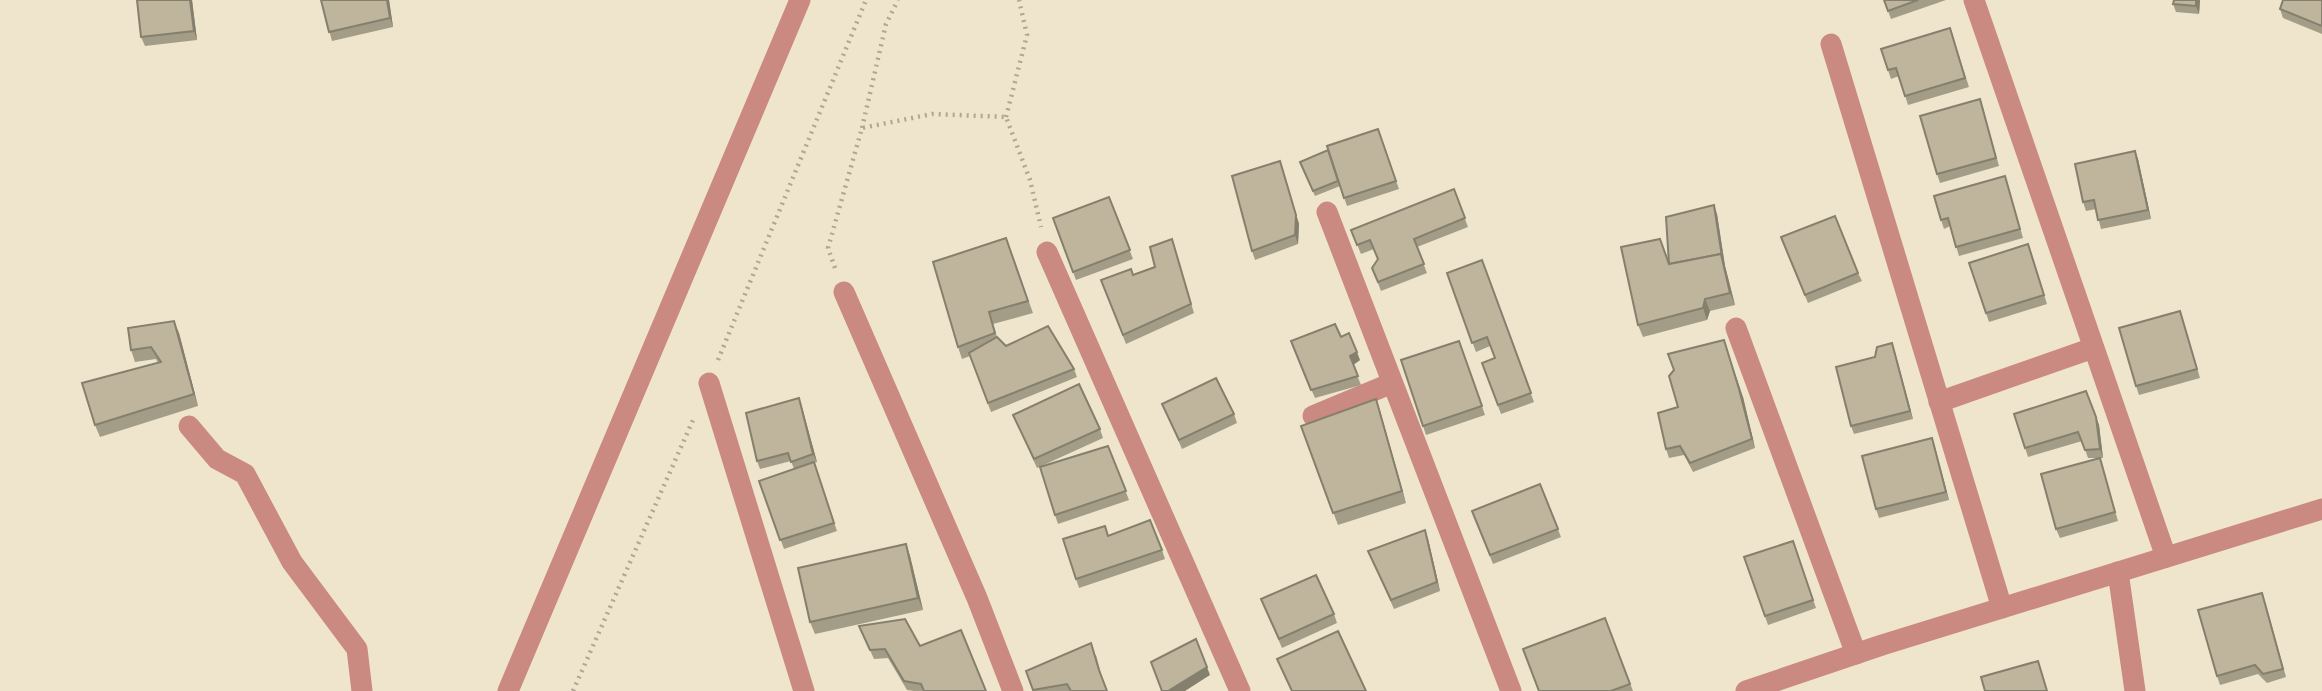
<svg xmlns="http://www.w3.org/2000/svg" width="2322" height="691" font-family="'Source Sans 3',sans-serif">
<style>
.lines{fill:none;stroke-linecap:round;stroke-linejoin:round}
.path{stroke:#afa793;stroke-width:4.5;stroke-dasharray:2 5;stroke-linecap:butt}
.minor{stroke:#ca8981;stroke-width:21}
.wall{fill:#a39c86}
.shaded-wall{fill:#857f6d}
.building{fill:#beb59c;stroke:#857f6d;stroke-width:2}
</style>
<rect width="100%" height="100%" fill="#efe5cc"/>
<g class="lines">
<g class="path">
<path d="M1006 117 1027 35 1019 0"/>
<path d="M862 128 886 24 898 0"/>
<path d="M835 268 828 248 862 128 932 114 1006 117 1030 180 1041 227"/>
<path d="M718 360 866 0"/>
<path d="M573 691 693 420"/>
</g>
<g class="minor">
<path d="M1974 0 2166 557"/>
<path d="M1831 44 2002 608"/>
<path d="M1327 212 1511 691"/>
<path d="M1047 252 1240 691"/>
<path d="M844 292 977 598 1013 691"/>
<path d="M1736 328 1856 654"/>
<path d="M709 383 804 691"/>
<path d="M1939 402 2093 348"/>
<path d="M1313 416 1392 383"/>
<path d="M189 426 217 459 245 474 292 562 357 649 362 691"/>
<path d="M2118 572 2135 691"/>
<path d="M508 691 800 0"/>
<path d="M1746 691 1882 645 2322 509"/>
</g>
</g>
<g class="wall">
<path d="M192 0 197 40 145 46 141 37Z"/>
<path d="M321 0H389L393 27 332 41Z"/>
<path d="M1884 0H1946L1891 19Z"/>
<path d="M2200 0 2199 14 2176 12 2173 4Z"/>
<path d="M2322 0V34L2283 18 2280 9Z"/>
<path d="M1953 37 1969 87 1908 105 1899 76 1891 79 1888 70Z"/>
<path d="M1983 108 1999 166 1940 183 1937 174Z"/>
<path d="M1378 129 1399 189 1347 206 1340 186 1315 196 1300 162Z"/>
<path d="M2135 151 2138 159 2151 219 2101 229 2096 209 2086 211 2083 202Z"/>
<path d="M1280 161 1299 224 1298 244 1255 260 1252 251Z"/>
<path d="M2008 185 2023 238 1959 256 1950 226 1944 229 1941 220Z"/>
<path d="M1454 189 1468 227 1417 247 1427 273 1381 291 1372 268 1378 260 1374 249 1361 254 1351 230Z"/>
<path d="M1109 197 1133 259 1076 280 1053 218Z"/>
<path d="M1717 214 1725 266 1735 305 1710 311 1707 320 1643 337 1638 325Z"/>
<path d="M1006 238 1033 313 993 324 997 337 1006 346 1074 369 1077 377 991 412 970 356 962 359 958 347Z"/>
<path d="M1172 239 1194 313 1126 344 1101 280 1133 275 1155 267Z"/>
<path d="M1784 246 1858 273 1862 281 1808 303Z"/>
<path d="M2031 253 2047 304 1989 322 1969 263Z"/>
<path d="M1482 260 1534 402 1501 414 1482 363 1495 358 1490 346 1476 352 1447 273Z"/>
<path d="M2183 320 2200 378 2139 395 2136 386Z"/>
<path d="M179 333 198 406 100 437 95 425 158 363 156 359 135 362 131 350Z"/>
<path d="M1459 341 1485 415 1426 435 1401 360Z"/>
<path d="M1892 343 1913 419 1854 434 1851 426 1875 357Z"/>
<path d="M1294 350 1360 360 1353 365 1361 385 1315 398Z"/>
<path d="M1743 397 1755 448 1693 472 1684 455 1669 458 1666 449Z"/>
<path d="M799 398 817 462 814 463 837 531 784 549 759 481 794 469 791 461 760 469 757 461Z"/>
<path d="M1162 404 1234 414 1237 423 1182 449Z"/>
<path d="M1380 411 1406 503 1338 525 1301 426Z"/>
<path d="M2014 414 2096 417 2099 425 2103 458H2088L2082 441 2028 457Z"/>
<path d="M1013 415 1100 429 1103 438 1037 468Z"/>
<path d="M1932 438 1949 500 1879 518 1876 509Z"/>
<path d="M1108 446 1129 500 1058 524 1055 515Z"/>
<path d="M2100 458 2118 521 2060 538 2056 529Z"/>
<path d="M1540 484 1561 537 1493 564 1472 511Z"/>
<path d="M1109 535 1162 550 1165 559 1079 588 1063 539Z"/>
<path d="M1428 539 1440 591 1394 609 1368 551Z"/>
<path d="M1793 541 1816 608 1768 625 1744 557Z"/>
<path d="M906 544 910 556 923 610 815 634 810 622Z"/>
<path d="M1261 599 1334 614 1337 623 1282 648Z"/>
<path d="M2265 601 2286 677 2267 683 2258 674 2220 685 2217 676Z"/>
<path d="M1605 618 1633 691H1539Z"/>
<path d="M859 626 920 646 986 691H914L907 690 888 658 874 659Z"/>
<path d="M1096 655 1102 678 1107 691H1033L1026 671Z"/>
</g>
<g class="shaded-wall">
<path d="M190 0H192L197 40 194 31Z"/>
<path d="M387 0H389L393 27 390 18Z"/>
<path d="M2196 0H2200L2199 14 2196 6Z"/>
<path d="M2135 151 2138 159 2151 219 2148 210Z"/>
<path d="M1280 161 1299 224 1298 244 1295 235Z"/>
<path d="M1714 205 1717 214 1725 266 1735 305 1730 293 1721 254Z"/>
<path d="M1705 299 1710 311 1707 320 1703 308Z"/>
<path d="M174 321 179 333 198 406 194 394Z"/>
<path d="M1724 340 1743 397 1755 448 1752 439Z"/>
<path d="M1892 343 1895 352 1913 419 1910 411Z"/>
<path d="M1357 352 1360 360 1353 365 1350 356Z"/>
<path d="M799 398 802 407 817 462 813 454Z"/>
<path d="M1376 399 1380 411 1406 503 1402 491Z"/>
<path d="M2096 417 2099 425 2103 458 2100 449Z"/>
<path d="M1932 438 1935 447 1949 500 1946 492Z"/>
<path d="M1425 530 1428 539 1440 591 1437 582Z"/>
<path d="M906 544 910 556 923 610 918 598Z"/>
<path d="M1207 667 1210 675 1185 691H1168Z"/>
</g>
<g class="building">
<path d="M137 0H190L194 31 141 37Z"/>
<path d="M321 0H387L390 18 329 32Z"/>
<path d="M1884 0H1918L1888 11Z"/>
<path d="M2174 0H2196V6L2173 4Z"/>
<path d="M2283 0H2322V26L2280 9Z"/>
<path d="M1950 28 1965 78 1905 96 1896 68 1888 70 1881 49Z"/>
<path d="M1980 99 1996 158 1937 174 1920 116Z"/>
<path d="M1378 129 1396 181 1344 198 1327 146Z"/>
<path d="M1328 150 1338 181 1313 191 1300 162Z"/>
<path d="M2135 151 2148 210 2098 220 2094 200 2083 202 2075 164Z"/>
<path d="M1280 161 1296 215 1295 235 1252 251 1232 176Z"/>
<path d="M2005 176 2020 229 1956 247 1948 218 1941 220 1934 196Z"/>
<path d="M1454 189 1465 218 1414 239 1424 264 1378 282 1372 268 1378 259 1370 240 1357 245 1351 230Z"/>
<path d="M1109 197 1130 250 1073 272 1053 218Z"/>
<path d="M1714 205 1722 257 1721 254 1669 264 1666 217Z"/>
<path d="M1835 216 1858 273 1805 295 1781 237Z"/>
<path d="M1006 238 1028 301 989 312 995 333 958 347 933 262Z"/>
<path d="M1172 239 1191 304 1123 335 1101 280 1131 269 1133 275 1155 267 1150 247Z"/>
<path d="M1660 239 1669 264 1721 254 1730 293 1705 299 1703 308 1638 325 1621 247Z"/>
<path d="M2028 244 2044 295 1986 313 1969 263Z"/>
<path d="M1482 260 1531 393 1498 405 1482 363 1495 358 1487 337 1472 343 1447 273Z"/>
<path d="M2180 311 2197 369 2136 386 2119 328Z"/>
<path d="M174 321 194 394 95 425 82 383 161 362 151 347 131 350 128 328Z"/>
<path d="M1335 324 1341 337 1349 333 1357 352 1350 356 1358 376 1311 390 1291 341Z"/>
<path d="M1048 326 1074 369 988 403 969 353 997 337 1006 346Z"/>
<path d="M1724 340 1739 389 1752 439 1690 463 1680 446 1666 449 1658 413 1678 407 1669 376 1674 370 1668 354Z"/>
<path d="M1459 341 1482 406 1423 426 1401 360Z"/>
<path d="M1892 343 1910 411 1851 426 1836 367 1875 357 1877 347Z"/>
<path d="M1216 378 1234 414 1179 440 1162 404Z"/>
<path d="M1079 384 1100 429 1034 459 1013 415Z"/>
<path d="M2086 391 2096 417 2100 449 2085 450 2078 432 2025 448 2014 414Z"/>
<path d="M799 398 813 454 791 462 788 453 757 461 746 413Z"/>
<path d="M1376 399 1402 491 1333 513 1301 426Z"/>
<path d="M1932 438 1946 492 1876 509 1862 456Z"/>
<path d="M1108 446 1126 491 1055 515 1040 467Z"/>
<path d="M2100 458 2115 512 2056 529 2041 474Z"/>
<path d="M814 462 834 523 780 540 759 481Z"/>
<path d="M1540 484 1558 529 1490 555 1472 511Z"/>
<path d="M1150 520 1162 550 1076 579 1063 539 1105 526 1108 536Z"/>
<path d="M1425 530 1437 582 1391 600 1368 551Z"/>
<path d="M1793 541 1813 600 1765 616 1744 557Z"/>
<path d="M906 544 918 598 810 622 798 568Z"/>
<path d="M1316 575 1334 614 1279 639 1261 599Z"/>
<path d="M2262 593 2283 669 2263 674 2255 665 2217 676 2198 610Z"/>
<path d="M1605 618 1630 684 1611 691H1539L1523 649Z"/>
<path d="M905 619 920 646 961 630 986 691H924L921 684 904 681 885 649 870 650 859 626Z"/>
<path d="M1338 631 1366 691H1292L1277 659Z"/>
<path d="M1196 639 1207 667 1168 691H1162L1151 662Z"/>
<path d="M1091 643 1099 670 1107 691H1071L1067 684 1033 690 1026 671Z"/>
<path d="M2038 661 2047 691H1985L1981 677Z"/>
</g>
</svg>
